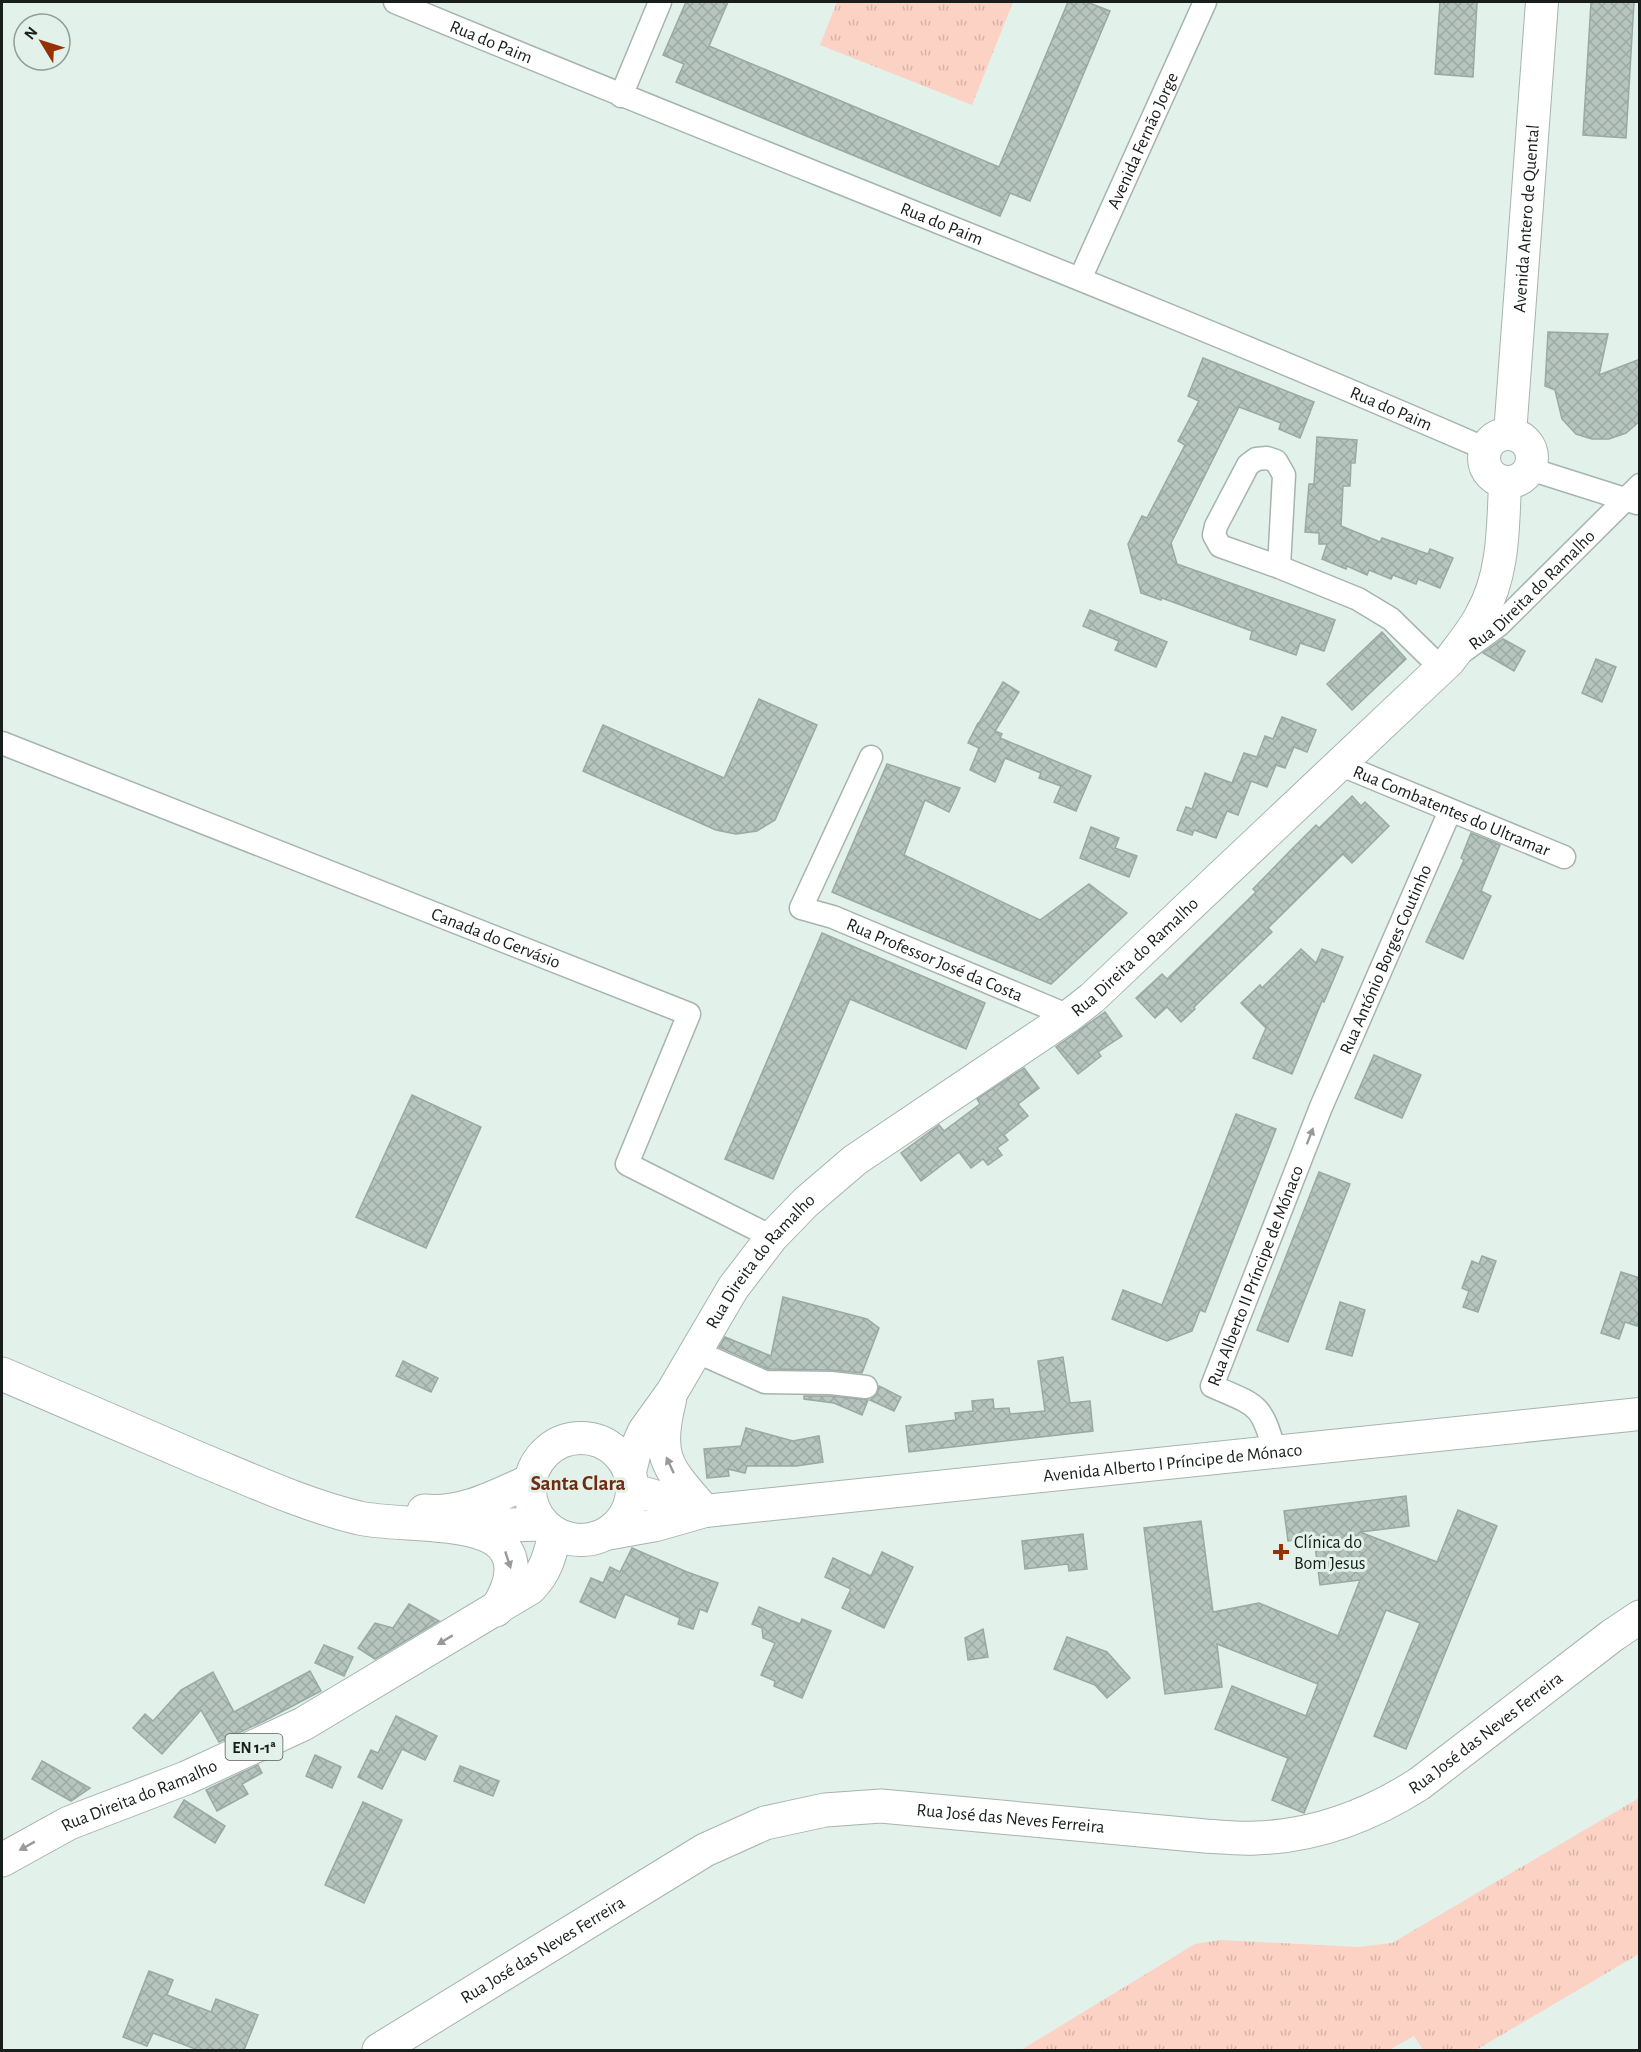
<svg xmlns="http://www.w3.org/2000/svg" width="1641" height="2052" font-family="'Alegreya Sans',sans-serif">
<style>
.grass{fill:url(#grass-tufts)}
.building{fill:url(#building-cross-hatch);stroke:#9ba9a3;stroke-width:1.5}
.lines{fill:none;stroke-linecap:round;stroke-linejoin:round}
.street-casing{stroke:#a6b4ae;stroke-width:25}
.secondary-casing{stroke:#a6b4ae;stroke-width:34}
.primary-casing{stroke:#a6b4ae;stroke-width:35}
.highway-casing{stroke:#a6b4ae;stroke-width:35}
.street{stroke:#fff;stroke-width:22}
.secondary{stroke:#fff;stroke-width:32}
.primary{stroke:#fff;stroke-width:33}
.highway{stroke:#fff;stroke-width:33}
.oneway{fill:#979a99}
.poi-dot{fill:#963100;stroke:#e2f1ea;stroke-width:2}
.labels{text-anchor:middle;stroke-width:6;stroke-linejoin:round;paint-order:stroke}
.shield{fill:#e2f1ea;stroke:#555d5a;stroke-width:1.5}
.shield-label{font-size:16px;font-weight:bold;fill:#181e1c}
.street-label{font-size:18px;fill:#181e1c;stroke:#e2f1ea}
.poi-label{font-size:18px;fill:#181e1c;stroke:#e2f1ea;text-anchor:start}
.quarter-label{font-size:21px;font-weight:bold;fill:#6e2c13;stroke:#e2f1ea}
</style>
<defs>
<pattern id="grass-tufts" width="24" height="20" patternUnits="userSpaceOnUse" patternTransform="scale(1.5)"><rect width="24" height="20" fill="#fbd2c4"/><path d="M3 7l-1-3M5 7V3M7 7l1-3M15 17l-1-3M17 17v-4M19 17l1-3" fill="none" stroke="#d6b4a8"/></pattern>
<pattern id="building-cross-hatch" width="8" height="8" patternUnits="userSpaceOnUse" patternTransform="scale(1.5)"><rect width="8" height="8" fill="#b7c5bf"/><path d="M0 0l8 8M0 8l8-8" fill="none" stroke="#9da9a4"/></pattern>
</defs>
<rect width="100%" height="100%" fill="#e2f1ea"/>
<g class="grass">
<path d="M837 2H1013L972 105 820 45Z"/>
<path d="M1639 1798V1954L1476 2050H1423L1414 2036 1389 2050H1021L1195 1944 1220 1940 1358 1947 1392 1943Z"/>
</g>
<g class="building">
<path d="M686 2H728L709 46 999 167 1068 2H1087L1110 11 1030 201 1010 193 1000 216 676 82 684 64 663 55Z"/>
<path d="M1440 2H1477L1473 77 1435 74Z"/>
<path d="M1591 2H1634L1626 138 1583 135Z"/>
<path d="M1548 332 1608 334 1599 375 1640 359V421L1626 433 1609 439H1592L1576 434 1562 419 1555 390 1545 386Z"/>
<path d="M1203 358 1314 402 1300 438 1279 429 1281 423 1239 407 1171 543 1177 564 1335 620 1324 651 1300 643 1296 655 1250 639 1252 631 1249 630 1162 598 1161 600 1141 593 1128 544 1142 516 1147 518 1185 445 1178 441 1199 401 1188 396Z"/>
<path d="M1317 437 1357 440 1355 463H1351L1350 486H1343L1341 526 1380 542 1382 538 1428 554 1430 549 1453 558 1440 588 1418 579 1416 584 1393 575 1391 579 1369 570 1367 575 1347 566 1346 569 1322 559 1327 544H1319V533L1305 532 1309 484H1314Z"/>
<path d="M1090 610 1167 642 1156 667 1115 650 1119 641 1083 626Z"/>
<path d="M1382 632 1406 659 1352 710 1327 684Z"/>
<path d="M1503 639 1525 651 1514 671 1483 653Z"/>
<path d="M1596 659 1616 667 1602 702 1582 693Z"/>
<path d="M1003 682 1019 692 995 731 1002 734 1000 738 1091 776 1076 811 1054 802 1061 786 1039 778 1041 773 1005 758 995 782 970 770 979 748 968 743 978 723H979Z"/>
<path d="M759 699 817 725 775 820 757 831 736 834 716 830 583 771 603 725 724 778Z"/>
<path d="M1282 717 1316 730 1307 752 1294 747 1285 768 1276 765 1267 787 1251 781 1238 815 1227 811 1216 838 1194 830 1192 835 1177 830 1186 807 1192 809 1205 773 1232 783 1244 753 1257 757 1265 736 1273 739Z"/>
<path d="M887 764 960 788 949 812 925 800 904 855 1040 920 1089 884 1127 913 1051 984 832 892Z"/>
<path d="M1352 796 1361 806 1365 802 1389 826 1352 863 1343 854 1268 928 1272 932 1194 1007 1195 1009 1181 1022 1167 1007 1155 1018 1136 998 1162 974 1167 979 1256 892 1253 889 1290 851 1316 825 1319 828Z"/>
<path d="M1091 827 1119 838 1115 848 1137 856 1129 877 1080 858Z"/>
<path d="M1471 833 1500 845 1481 891 1491 896 1463 959 1426 942 1464 860 1461 858Z"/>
<path d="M822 933 985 1003 966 1049 850 999 773 1179 725 1159Z"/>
<path d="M1301 949 1316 963 1322 949 1343 957 1324 1002 1322 1001 1292 1074 1253 1058 1266 1028 1241 1003 1260 985 1262 988Z"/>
<path d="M1105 1012 1122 1036 1098 1052 1101 1056 1078 1074 1056 1047Z"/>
<path d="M1374 1055 1421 1075 1402 1118 1355 1098Z"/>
<path d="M1024 1068 1039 1088 1018 1104 1028 1116 1004 1135 1008 1140 997 1148 1002 1155 988 1165 983 1159 971 1168 959 1152 921 1181 901 1153 939 1125 944 1131 980 1104 977 1099Z"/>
<path d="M412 1095 481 1127 426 1248 356 1217Z"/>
<path d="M1236 1114 1276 1129 1205 1312 1200 1310 1192 1331 1167 1341 1112 1319 1123 1290 1162 1305Z"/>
<path d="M1319 1172 1350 1184 1288 1342 1257 1330Z"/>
<path d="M1482 1256 1496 1261 1478 1312 1463 1307 1469 1291 1462 1288 1472 1261 1479 1264Z"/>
<path d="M1621 1272 1640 1278V1317L1637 1326 1625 1322 1619 1339 1601 1333Z"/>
<path d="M783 1297 867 1319 879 1328 862 1373 831 1370 768 1369 719 1347 725 1337 771 1356Z"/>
<path d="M1340 1302 1365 1310 1352 1356 1326 1349Z"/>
<path d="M1063 1357 1070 1403 1090 1401 1093 1431 909 1452 906 1426 956 1420 955 1413 973 1411 972 1401 993 1399 994 1409 1009 1408 1010 1414 1045 1411 1038 1361Z"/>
<path d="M403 1361 438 1378 431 1392 396 1376Z"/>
<path d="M879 1386 901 1397 894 1411 870 1400 877 1395Z"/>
<path d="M804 1396H830L868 1400 862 1415 834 1403 804 1399Z"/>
<path d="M746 1428 793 1441 819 1436 823 1462 796 1466H747L745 1473 728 1469 729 1476 707 1478 704 1449 741 1446Z"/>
<path d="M1406 1496 1409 1526 1360 1532 1437 1562 1458 1510 1497 1526 1406 1749 1374 1736 1420 1623 1386 1610 1304 1813 1272 1800 1288 1758 1215 1729 1232 1686 1306 1716 1318 1684 1217 1644 1222 1687 1165 1694 1144 1528 1201 1521 1213 1612 1259 1603 1338 1636 1360 1580 1320 1585 1314 1538 1288 1541 1284 1511Z"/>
<path d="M1083 1534 1087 1569 1069 1571 1068 1564 1025 1569 1022 1541Z"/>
<path d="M632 1548 687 1572 718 1583 707 1612 700 1609 693 1629 678 1624 680 1618 625 1594 615 1618 580 1602 591 1578 603 1583 610 1567 620 1572Z"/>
<path d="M882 1552 913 1567 884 1628 842 1608 851 1589 825 1577 833 1558 871 1576Z"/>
<path d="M409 1604 439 1621 375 1659 358 1648 375 1623 393 1628Z"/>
<path d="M759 1607 800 1624 802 1619 831 1631 802 1698 774 1686 775 1681 761 1675 775 1643 763 1638 762 1628 752 1624Z"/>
<path d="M983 1629 988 1657 968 1660 965 1638Z"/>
<path d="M1067 1637 1107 1652 1130 1678 1107 1698 1095 1685 1054 1669Z"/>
<path d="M324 1645 353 1657 344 1676 315 1663Z"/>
<path d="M310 1671 321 1691 264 1721 219 1742 201 1710 162 1754 133 1728 145 1714 153 1721 181 1690 213 1672 234 1712Z"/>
<path d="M396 1716 437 1736 425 1760 402 1749 382 1789 358 1777 371 1750 378 1753Z"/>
<path d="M315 1755 341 1767 332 1788 306 1776Z"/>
<path d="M42 1761 90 1788 71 1801 32 1779Z"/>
<path d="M258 1765 262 1773 242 1784 248 1794 217 1811 206 1790Z"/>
<path d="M460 1766 499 1781 493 1796 454 1781Z"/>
<path d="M184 1800 225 1826 215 1843 174 1817Z"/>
<path d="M363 1802 402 1820 364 1903 325 1885Z"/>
<path d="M149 1971 173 1980 167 1995 211 2012 216 1999 258 2015 244 2050H198L153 2033 147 2046 123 2037Z"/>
</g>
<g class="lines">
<defs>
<g id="street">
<path id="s1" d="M395 2C758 153 1125 292 1486 449"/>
<path d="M621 96 660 2"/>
<path id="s2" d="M1080 279 1205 2"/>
<path d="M1530 469 1637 503"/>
<path d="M1279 567 1284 475 1276 461 1267 458 1256 459 1248 465 1216 526 1214 535 1220 546 1279 567 1358 599 1391 619 1441 668"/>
<path id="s3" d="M1465 650 1499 625 1640 485"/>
<path id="s4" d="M2 743 689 1014 627 1164 772 1237"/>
<path id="s5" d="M871 757 801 908 833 917 1069 1016"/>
<path id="s6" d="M1339 764 1564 857"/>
<path d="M695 1351 765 1382 831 1383 866 1387"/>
<path id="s7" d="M1275 1452C1261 1403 1258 1406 1212 1386L1321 1107 1450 811"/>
</g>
<g id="secondary">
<path id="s8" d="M1510 434 1542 2"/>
<circle cx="1508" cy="458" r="24"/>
<path d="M670 1400C655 1459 668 1468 705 1511"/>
<circle cx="581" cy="1489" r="51"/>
<path id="s9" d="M630 1472 635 1451 644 1431 672 1392 733 1288 772 1237 806 1202 855 1160 1069 1016 1092 998 1449 661C1460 646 1473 631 1481 615 1504 575 1503 527 1505 483"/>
<path d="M633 1490 704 1510"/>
<path id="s10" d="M606 1534 656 1525 705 1511 1640 1414"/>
</g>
<g id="primary">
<path id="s11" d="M2 1860 69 1823 186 1778 303 1724 530 1588C546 1572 550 1555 555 1534"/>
<path id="s12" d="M379 2050 705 1850 765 1823 825 1810 881 1806 1205 1836C1222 1837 1239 1839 1256 1838 1316 1836 1369 1816 1419 1784L1613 1635 1640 1617"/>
</g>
<g id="highway">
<path d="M2 1374C68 1402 135 1431 202 1460 253 1481 305 1505 359 1518 396 1526 469 1520 497 1541 522 1560 509 1590 496 1610"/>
<path d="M424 1511C462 1515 496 1496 530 1481"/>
<path d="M468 1526 543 1524"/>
</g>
</defs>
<use href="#street" class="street-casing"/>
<use href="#secondary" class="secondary-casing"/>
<use href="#primary" class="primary-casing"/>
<use href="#highway" class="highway-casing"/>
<use href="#street" class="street"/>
<use href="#secondary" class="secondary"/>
<use href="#primary" class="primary"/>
<use href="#highway" class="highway"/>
</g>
<defs><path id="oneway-solid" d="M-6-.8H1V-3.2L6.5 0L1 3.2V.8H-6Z" transform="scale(1.5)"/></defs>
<g class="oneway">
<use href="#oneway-solid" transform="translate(1310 1136) rotate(-69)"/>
<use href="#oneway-solid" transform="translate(670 1465) rotate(-115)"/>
<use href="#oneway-solid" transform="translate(508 1560) rotate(72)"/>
<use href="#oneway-solid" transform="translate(445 1640) rotate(149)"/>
<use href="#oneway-solid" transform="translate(27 1846) rotate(151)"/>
</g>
<path class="poi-dot" d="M1278 1543h6v6h6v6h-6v6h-6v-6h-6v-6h6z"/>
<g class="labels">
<rect class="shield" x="225.5" y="1734" width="57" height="26" rx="4.5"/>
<g class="shield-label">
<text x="254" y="1753">EN 1-1ª</text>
</g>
<g class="street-label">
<text dy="6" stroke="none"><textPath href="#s1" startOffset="104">Rua do Paim</textPath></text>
<text dy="6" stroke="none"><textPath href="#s2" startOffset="152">Avenida Fernão Jorge</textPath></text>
<text dy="6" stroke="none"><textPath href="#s8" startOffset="216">Avenida Antero de Quental</textPath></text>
<text dy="6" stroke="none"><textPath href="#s1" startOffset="590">Rua do Paim</textPath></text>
<text dy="6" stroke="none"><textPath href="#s1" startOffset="1076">Rua do Paim</textPath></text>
<text dy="6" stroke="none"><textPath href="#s3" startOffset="90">Rua Direita do Ramalho</textPath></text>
<text dy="6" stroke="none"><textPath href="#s6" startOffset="122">Rua Combatentes do Ultramar</textPath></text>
<text dy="6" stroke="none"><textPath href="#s4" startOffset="531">Canada do Gervásio</textPath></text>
<text dy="6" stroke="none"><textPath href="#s9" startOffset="736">Rua Direita do Ramalho</textPath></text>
<text dy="6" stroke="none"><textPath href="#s7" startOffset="558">Rua António Borges Coutinho</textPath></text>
<text dy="6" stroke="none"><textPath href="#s5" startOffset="310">Rua Professor José da Costa</textPath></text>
<text dy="6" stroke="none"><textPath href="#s9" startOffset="250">Rua Direita do Ramalho</textPath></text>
<text dy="6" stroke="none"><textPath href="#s7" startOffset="216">Rua Alberto II Príncipe de Mónaco</textPath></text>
<text dy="6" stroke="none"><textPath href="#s10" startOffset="572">Avenida Alberto I Príncipe de Mónaco</textPath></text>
<text dy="6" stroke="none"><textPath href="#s12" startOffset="1200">Rua José das Neves Ferreira</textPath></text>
<text dy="6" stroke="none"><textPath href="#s11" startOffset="152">Rua Direita do Ramalho</textPath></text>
<text dy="6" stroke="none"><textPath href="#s12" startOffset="696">Rua José das Neves Ferreira</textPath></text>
<text dy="6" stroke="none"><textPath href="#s12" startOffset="192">Rua José das Neves Ferreira</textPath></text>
</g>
<g class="poi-label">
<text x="1294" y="1548">Clínica do<tspan x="1294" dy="21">Bom Jesus</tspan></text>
</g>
<g class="quarter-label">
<text x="578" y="1490">Santa Clara</text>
</g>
</g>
<rect width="1641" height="2052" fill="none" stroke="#181e1c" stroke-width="6"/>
<g transform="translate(42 42) rotate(308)"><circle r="28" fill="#e2f1ea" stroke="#919d98" stroke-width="1.5"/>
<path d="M0-4.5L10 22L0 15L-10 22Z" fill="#963100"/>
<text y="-9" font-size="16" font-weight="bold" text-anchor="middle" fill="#181e1c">N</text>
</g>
</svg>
